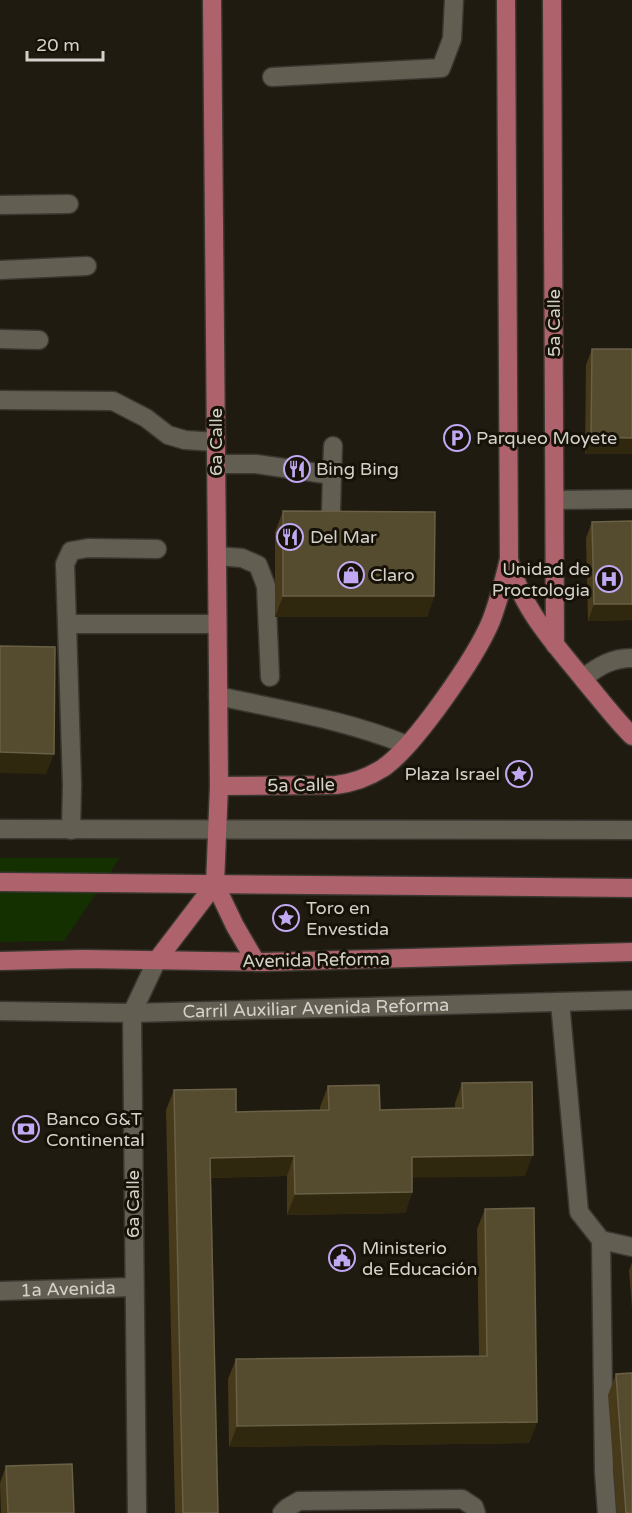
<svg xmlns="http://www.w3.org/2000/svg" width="632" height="1513" font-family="'Varela Round',sans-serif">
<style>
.green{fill:#143000}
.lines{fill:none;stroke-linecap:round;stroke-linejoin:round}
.minor-casing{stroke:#3a3731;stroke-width:21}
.major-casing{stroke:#3a3731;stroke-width:21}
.minor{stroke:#635e52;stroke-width:18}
.major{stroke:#ae636c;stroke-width:18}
.wall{fill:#463a1b}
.shaded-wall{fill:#30270f}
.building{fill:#554b2e;stroke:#696046;stroke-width:1.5}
.labels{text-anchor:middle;stroke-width:6;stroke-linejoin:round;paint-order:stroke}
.street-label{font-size:18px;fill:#d4d1ca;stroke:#161208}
.poi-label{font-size:18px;fill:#d4d1ca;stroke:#161208;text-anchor:start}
</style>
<rect width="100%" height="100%" fill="#1f1b10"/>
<path class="green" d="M0 858H120L64 941 0 942Z"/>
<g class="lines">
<defs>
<g id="minor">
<path d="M272 77 441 68 452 39 454 0"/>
<path d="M0 205 69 204"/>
<path d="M0 270 87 266"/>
<path d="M0 339 39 340"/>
<path d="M0 400 113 401 146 418 168 435 185 440 216 442"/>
<path d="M216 464H256L332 475 333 446"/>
<path d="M555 500 632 499"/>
<path d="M331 512 332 475"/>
<path d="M217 556 242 558 258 565 266 586 270 677"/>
<path d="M67 624 65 564 71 551 88 548 157 549"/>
<path d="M583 678C599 666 612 658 632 658"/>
<path d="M218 696C282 710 346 720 407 745"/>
<path d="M0 829 632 830"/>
<path d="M71 830 72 785 67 624H217"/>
<path d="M560 1002 579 1212 601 1240 632 1247"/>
<path id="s1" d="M0 1011 132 1013 632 1000"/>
<path d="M601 1240 604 1472 607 1513"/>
<path id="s2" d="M0 1291 134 1287"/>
<path d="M137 1513 132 1013 157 960"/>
<path d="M282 1513 287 1508 299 1501 462 1499 474 1507 476 1513"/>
</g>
<g id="major">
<path d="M212 0 219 786 215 884 235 926 256 962"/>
<path d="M552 0 555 645"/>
<path d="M509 560C521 608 554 643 584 680 600 699 615 719 632 736"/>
<path d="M219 786 336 785C353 783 369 777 383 768 415 746 476 657 491 621 499 600 504 580 509 559L506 0"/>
<path d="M0 882 632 888"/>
<path d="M157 960 215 884"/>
<path d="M0 961 82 959 264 962 632 952"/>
</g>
</defs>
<use href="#minor" class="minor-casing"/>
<use href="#major" class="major-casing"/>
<use href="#minor" class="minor"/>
<use href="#major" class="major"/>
</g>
<g class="wall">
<path d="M592 349H632V454H585L586 365Z"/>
<path d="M283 511 434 596 427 617H275V532Z"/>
<path d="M632 521V620L588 621 586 538 592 522Z"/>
<path d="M462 1083 525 1176 412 1177V1192L405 1213 287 1215V1176L211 1178 218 1513H175L166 1110 174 1090 236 1112 320 1110V1107L328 1086 380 1110 455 1109V1103Z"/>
<path d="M485 1209 537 1422 529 1443 229 1447 228 1379 236 1359 479 1356 477 1229Z"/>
<path d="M632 1262V1308L629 1271Z"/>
<path d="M616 1374 632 1513H617L608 1395Z"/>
<path d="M6 1466 74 1513H1L0 1483Z"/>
</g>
<g class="shaded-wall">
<path d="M591 437 632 438V454H585Z"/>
<path d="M283 596H434L427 617H275Z"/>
<path d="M594 604H632V620L588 621Z"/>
<path d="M0 752 54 754 46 774 0 773Z"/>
<path d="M533 1155 525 1176 404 1178 412 1157Z"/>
<path d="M294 1156 287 1176 203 1178 210 1158Z"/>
<path d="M412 1192 405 1213 287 1215 295 1194Z"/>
<path d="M537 1422 529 1443 229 1447 237 1426Z"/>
</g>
<g class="building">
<path d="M592 349H632V438L591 437Z"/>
<path d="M283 511 435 512 434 596H283Z"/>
<path d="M632 521V604H594L592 522Z"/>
<path d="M0 646 55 647 54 754 0 752Z"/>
<path d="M532 1082 533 1155 412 1157V1192L295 1194 294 1156 210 1158 218 1513H183L174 1090 236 1089V1112L329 1110 328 1086 379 1085 380 1110 463 1108 462 1083Z"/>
<path d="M534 1208 537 1422 237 1426 236 1359 487 1356 485 1209Z"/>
<path d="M632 1373V1513H626L616 1374Z"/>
<path d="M72 1464 74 1513H8L6 1466Z"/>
</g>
<defs>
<symbol id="parking-ring" viewBox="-11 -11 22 22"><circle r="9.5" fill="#161208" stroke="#c1a8f3" stroke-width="1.5"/><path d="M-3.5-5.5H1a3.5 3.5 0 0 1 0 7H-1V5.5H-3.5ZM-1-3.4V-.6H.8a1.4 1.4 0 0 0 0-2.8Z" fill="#c1a8f3"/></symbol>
<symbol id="restaurant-ring" viewBox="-11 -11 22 22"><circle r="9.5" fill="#161208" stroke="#c1a8f3" stroke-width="1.5"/><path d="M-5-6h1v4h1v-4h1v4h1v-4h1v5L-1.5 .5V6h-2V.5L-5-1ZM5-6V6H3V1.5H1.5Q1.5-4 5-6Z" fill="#c1a8f3"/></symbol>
<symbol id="shop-ring" viewBox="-11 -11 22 22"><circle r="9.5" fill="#161208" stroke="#c1a8f3" stroke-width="1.5"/><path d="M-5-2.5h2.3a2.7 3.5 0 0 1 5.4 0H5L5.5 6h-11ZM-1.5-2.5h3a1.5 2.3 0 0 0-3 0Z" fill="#c1a8f3"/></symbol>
<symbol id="hospital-ring" viewBox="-11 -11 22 22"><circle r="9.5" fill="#161208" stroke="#c1a8f3" stroke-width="1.5"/><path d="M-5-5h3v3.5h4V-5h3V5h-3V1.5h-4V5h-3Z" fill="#c1a8f3"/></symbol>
<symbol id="sight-ring" viewBox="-11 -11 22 22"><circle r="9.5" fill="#161208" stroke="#c1a8f3" stroke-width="1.5"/><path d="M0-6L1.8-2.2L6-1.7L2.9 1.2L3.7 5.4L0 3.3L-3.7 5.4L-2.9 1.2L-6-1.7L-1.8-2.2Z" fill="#c1a8f3"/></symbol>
<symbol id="bank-ring" viewBox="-11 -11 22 22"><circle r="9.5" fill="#161208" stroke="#c1a8f3" stroke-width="1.5"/><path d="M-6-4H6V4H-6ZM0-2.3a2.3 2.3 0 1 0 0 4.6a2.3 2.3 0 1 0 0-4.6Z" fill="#c1a8f3"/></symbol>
<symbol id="civic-ring" viewBox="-11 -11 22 22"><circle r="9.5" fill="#161208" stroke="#c1a8f3" stroke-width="1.5"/><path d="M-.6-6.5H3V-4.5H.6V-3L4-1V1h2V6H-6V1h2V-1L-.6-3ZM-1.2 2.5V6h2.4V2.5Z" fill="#c1a8f3"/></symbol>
</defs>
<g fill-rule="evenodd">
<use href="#parking-ring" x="442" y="423" width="30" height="30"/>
<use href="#restaurant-ring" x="282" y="454" width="30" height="30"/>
<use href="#restaurant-ring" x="275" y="522" width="30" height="30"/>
<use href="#shop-ring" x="336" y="560" width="30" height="30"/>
<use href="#hospital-ring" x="594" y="564" width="30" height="30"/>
<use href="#sight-ring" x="504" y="759" width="30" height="30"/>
<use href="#sight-ring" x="271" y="903" width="30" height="30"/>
<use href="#bank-ring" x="11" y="1114" width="30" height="30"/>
<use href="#civic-ring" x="327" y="1243" width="30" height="30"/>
</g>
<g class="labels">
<g class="street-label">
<text transform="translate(554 323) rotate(-90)" y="6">5a Calle</text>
<text transform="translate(216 442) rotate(-90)" y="6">6a Calle</text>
<text transform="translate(301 785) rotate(-1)" y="6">5a Calle</text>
<text transform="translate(316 960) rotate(-1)" y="6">Avenida Reforma</text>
<text dy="6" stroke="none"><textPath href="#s1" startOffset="316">Carril Auxiliar Avenida Reforma</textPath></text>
<text transform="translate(133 1204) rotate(-90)" y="6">6a Calle</text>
<text dy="6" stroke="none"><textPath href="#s2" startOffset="68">1a Avenida</textPath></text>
</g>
<g class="poi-label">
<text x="476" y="444">Parqueo Moyete</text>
<text x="316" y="475">Bing Bing</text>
<text x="310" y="543">Del Mar</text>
<text x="590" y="575" text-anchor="end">Unidad de<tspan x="590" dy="21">Proctologia</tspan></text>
<text x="370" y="581">Claro</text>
<text x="500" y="780" text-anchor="end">Plaza Israel</text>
<text x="306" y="914">Toro en<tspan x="306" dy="21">Envestida</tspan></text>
<text x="46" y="1125">Banco G&amp;T<tspan x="46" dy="21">Continental</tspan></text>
<text x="362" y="1254">Ministerio<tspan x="362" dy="21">de Educación</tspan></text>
</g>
</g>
<path d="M27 51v9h76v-9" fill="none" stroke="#d4d1ca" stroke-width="3"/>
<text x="36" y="51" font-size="18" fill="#d4d1ca" stroke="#161208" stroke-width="4.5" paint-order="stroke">20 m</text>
</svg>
